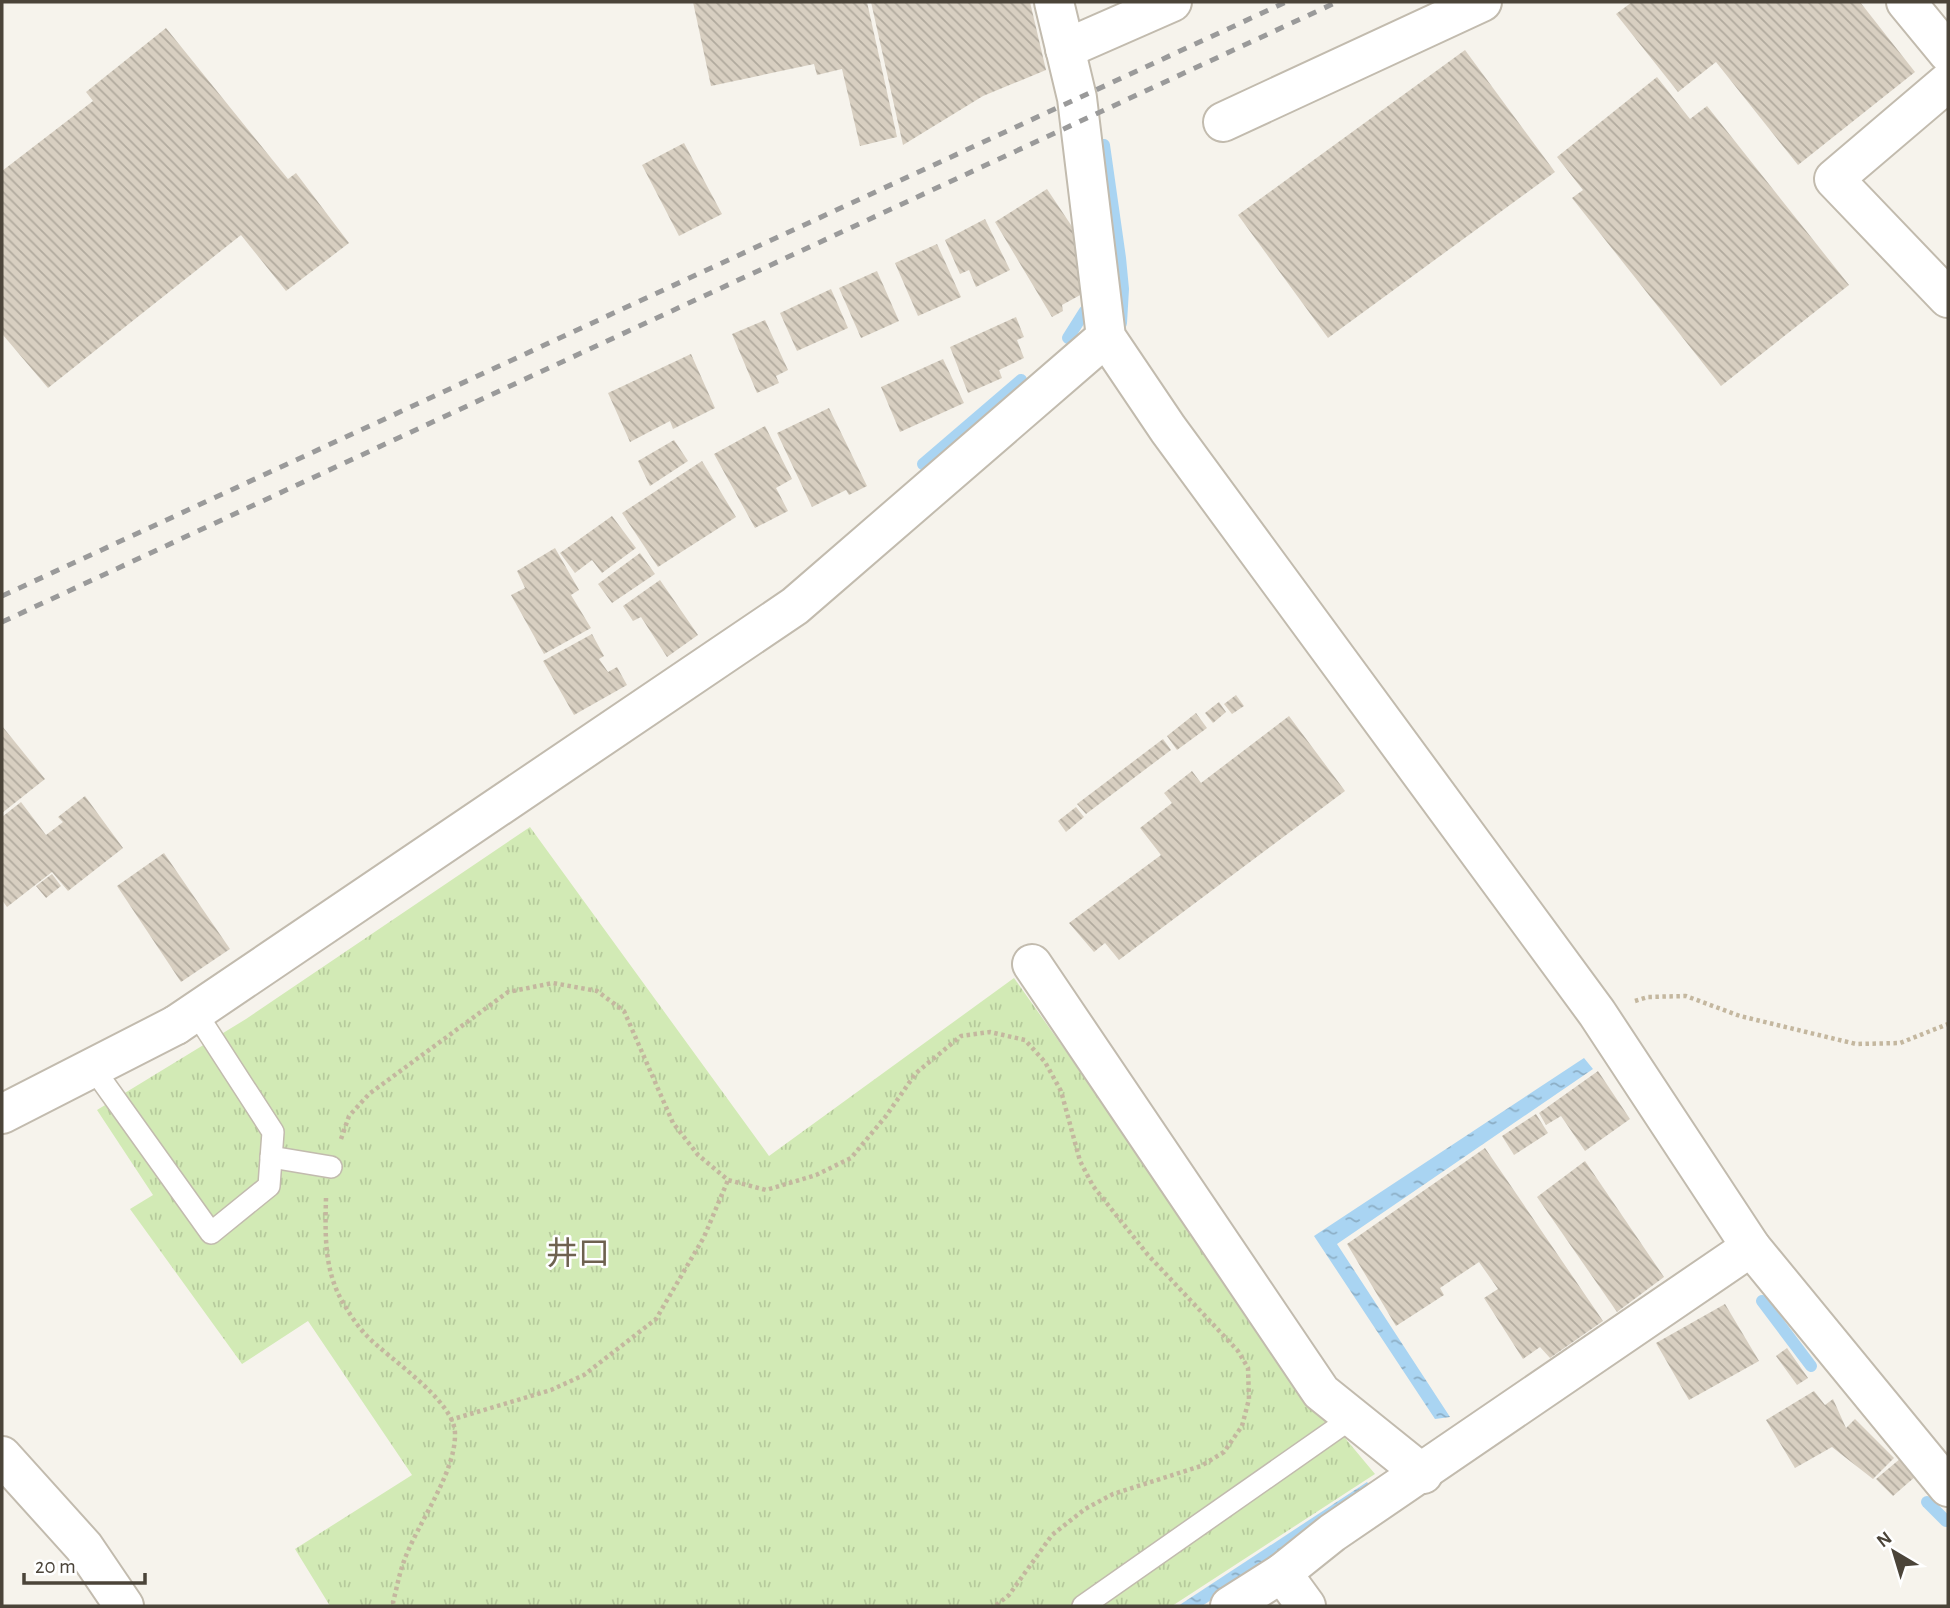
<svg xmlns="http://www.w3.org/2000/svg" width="1950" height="1608" font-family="'Alegreya Sans','Noto Sans JP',sans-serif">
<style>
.park{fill:url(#park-tufts)}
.water{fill:url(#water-ripples)}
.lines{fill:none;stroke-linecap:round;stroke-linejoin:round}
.stream{stroke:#a9d4f2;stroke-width:12}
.building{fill:url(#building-back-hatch)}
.service-casing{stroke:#c2bbae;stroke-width:24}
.minor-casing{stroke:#c2bbae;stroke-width:42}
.tertiary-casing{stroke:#c2bbae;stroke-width:42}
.path{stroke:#c4b79f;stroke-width:4.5;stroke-dasharray:3.5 3.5;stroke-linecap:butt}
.service{stroke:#fff;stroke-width:21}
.minor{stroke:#fff;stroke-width:38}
.tertiary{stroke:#fff;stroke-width:38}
.rail{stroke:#9a9a9a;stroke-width:5;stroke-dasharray:9 9;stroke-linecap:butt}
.labels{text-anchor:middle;stroke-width:5;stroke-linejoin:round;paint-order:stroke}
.quarter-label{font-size:32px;fill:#6e6250;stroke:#fff}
</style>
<defs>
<pattern id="park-tufts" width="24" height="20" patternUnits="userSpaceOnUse" patternTransform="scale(1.75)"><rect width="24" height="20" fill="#d2eab5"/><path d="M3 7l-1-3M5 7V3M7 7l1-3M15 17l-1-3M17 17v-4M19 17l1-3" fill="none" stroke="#b6ca9c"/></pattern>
<pattern id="water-ripples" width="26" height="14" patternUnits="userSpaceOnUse" patternTransform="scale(1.75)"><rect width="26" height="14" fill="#a9d4f2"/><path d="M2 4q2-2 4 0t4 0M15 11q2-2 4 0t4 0" fill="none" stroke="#8caec5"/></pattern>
<pattern id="building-back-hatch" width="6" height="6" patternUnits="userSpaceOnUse" patternTransform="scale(1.75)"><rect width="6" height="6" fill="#d8cfc1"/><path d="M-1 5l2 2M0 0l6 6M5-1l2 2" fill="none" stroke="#b1aa9e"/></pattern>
</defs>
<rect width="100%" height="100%" fill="#f6f3ec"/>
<path class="park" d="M530 827 769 1156 1014 978 1315 1402 1375 1474 1172 1606H330L295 1549 412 1475 308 1321 242 1364 130 1209 153 1195 97 1110 246 1019Z"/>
<g class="water">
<path d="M1584 1058 1593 1069 1337 1244 1450 1417 1435 1419 1314 1236Z"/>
<path d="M1367 1482 1375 1492 1202 1606H1178Z"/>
</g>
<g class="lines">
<g class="stream">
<path d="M1104 145 1120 258 1123 289 1121 323"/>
<path d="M1068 338 1085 311"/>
<path d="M923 464 1021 380"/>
<path d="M1762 1301 1811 1366"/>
<path d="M1927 1502 1946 1521"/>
</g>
</g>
<g class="building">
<path d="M693 2H867L897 137 860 146 842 69 817 75 814 64 711 86Z"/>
<path d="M871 2H1030L1046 70 983 96 903 145Z"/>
<path d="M1632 2H1860L1915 72 1798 165 1716 62 1678 92 1616 14Z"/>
<path d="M166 28 288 179 296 173 349 243 286 291 241 235 48 388 3 335 2 336V171L93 101 86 92Z"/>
<path d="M1465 50 1555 172 1328 338 1238 215Z"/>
<path d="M1657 77 1690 119 1707 106 1849 285 1721 386 1572 198 1583 190 1557 157Z"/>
<path d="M684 143 722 214 679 236 642 165Z"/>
<path d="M1047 189 1075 231 1082 294 1062 305 1063 311 1052 317 995 222Z"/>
<path d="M985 219 1010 270 976 287 969 270 960 274 945 240Z"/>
<path d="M937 244 961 297 918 316 895 263Z"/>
<path d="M877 271 899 321 861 338 839 288Z"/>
<path d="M831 289 848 328 797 351 780 313Z"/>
<path d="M1016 317 1024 337 1017 340 1024 358 999 370 1002 378 968 393 950 347Z"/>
<path d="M765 320 788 370 776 376 779 383 757 393 732 334Z"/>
<path d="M691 354 715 408 673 429 670 421 630 442 608 393Z"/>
<path d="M943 359 964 403 900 432 881 387Z"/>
<path d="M829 408 867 486 849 495 846 490 812 507 777 433Z"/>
<path d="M765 426 792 479 776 488 788 511 755 528 714 454Z"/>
<path d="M674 440 688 461 650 486 638 461Z"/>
<path d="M702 461 736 517 658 567 622 513Z"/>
<path d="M612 516 636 548 602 573 592 560 575 573 560 553Z"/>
<path d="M555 548 579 590 571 595 591 628 544 654 511 595 525 588 517 571Z"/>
<path d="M640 553 655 574 612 603 598 584Z"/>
<path d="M660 580 698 635 667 657 641 617 633 621 623 606Z"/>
<path d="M592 634 604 656 599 659 608 672 617 667 627 685 574 715 543 661Z"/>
<path d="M1236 695 1244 706 1232 714 1224 704Z"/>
<path d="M1219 702 1226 712 1213 723 1205 713Z"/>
<path d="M1196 713 1207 728 1177 750 1167 736Z"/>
<path d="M1289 716 1345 791 1119 960 1105 943 1094 952 1069 923 1161 855 1140 828 1172 803 1164 793 1192 771 1201 783Z"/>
<path d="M2 726 45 779 2 813Z"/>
<path d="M1163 739 1171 750 1086 814 1077 804Z"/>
<path d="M85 796 123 848 68 891 52 872 7 907 2 900V817L21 802 46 835 63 822 58 817Z"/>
<path d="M1076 807 1084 817 1066 832 1058 821Z"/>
<path d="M164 853 230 949 181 982 117 886Z"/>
<path d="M52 874 61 886 46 898 36 886Z"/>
<path d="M1598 1071 1630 1119 1585 1151 1561 1116 1546 1125 1539 1113Z"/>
<path d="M1536 1114 1548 1133 1514 1155 1502 1136Z"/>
<path d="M1485 1148 1603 1321 1550 1358 1540 1347 1523 1359 1484 1298 1498 1289 1479 1262 1440 1288 1444 1295 1396 1326 1347 1244Z"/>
<path d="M1585 1161 1664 1277 1617 1312 1537 1197Z"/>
<path d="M1725 1304 1759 1361 1689 1400 1656 1343Z"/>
<path d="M1787 1348 1808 1378 1797 1385 1776 1356Z"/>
<path d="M1814 1391 1825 1405 1833 1399 1846 1428 1855 1419 1894 1458 1873 1479 1832 1447 1795 1468 1766 1420Z"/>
<path d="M1901 1458 1916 1476 1893 1496 1876 1479Z"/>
</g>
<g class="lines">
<defs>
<g id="service">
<path d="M93 1068 211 1233 269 1186 273 1132 196 1013"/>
<path d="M271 1157 331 1167"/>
<path d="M1083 1606 1353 1417"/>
</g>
<g id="minor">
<path d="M1054 2 1077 98 1106 337 1168 429 1597 1013 1751 1247 1948 1487"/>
<path d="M1906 2 1948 53"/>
<path d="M1065 49 1172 2"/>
<path d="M1948 82 1834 179 1948 298"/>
<path d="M1223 122 1482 2"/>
<path d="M1032 964 1321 1392 1423 1474"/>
<path d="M2 1114 176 1025"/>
<path d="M2 1456 84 1547 124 1606"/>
<path d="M1282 1573 1306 1606"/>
<path d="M1230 1606 1282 1573 1332 1533 1751 1247"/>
</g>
<path id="tertiary" d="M176 1025 795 606 1106 337"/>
</defs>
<use href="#service" class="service-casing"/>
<use href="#minor" class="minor-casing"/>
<use href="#tertiary" class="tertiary-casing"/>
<g class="path">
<path d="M1635 1001 1648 997 1686 996 1740 1016 1856 1044 1900 1043 1948 1024"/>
<path d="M341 1139 349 1116 369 1094 508 992 553 983 597 991 624 1011 673 1123 698 1155 728 1180 766 1190 816 1175 851 1158 886 1116 916 1073 961 1036 990 1032 1025 1040 1045 1062 1061 1091 1080 1161 1093 1186 1148 1255 1238 1351 1248 1368 1249 1399 1242 1426 1224 1452 1201 1466 1113 1494 1085 1509 1052 1535 1009 1595 995 1606"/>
<path d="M326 1198C325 1236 324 1273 345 1306 351 1316 359 1328 367 1336 389 1359 454 1400 455 1433 456 1473 418 1522 404 1561 399 1574 397 1588 393 1602L394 1606"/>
<path d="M450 1420 551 1390 584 1375 656 1319 704 1237 728 1180"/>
</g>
<use href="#service" class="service"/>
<use href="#minor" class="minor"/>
<use href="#tertiary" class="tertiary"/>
<g class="rail">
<path d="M2 596 1286 2"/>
<path d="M2 622 1337 2"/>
</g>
</g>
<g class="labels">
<g class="quarter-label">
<text x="578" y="1264">井口</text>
</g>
</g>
<rect width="1950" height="1608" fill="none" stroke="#4b4439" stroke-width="7"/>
<g transform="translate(1894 1552) rotate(322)" stroke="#ffffff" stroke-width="5" paint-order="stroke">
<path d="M0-5L12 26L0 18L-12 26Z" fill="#4b4439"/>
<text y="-10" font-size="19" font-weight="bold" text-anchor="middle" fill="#4b4439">N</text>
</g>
<path d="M24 1573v10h121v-10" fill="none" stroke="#4b4439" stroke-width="3.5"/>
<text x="35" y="1573" font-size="21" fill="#4b4439" stroke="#ffffff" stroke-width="5" paint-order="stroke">20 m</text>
</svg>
